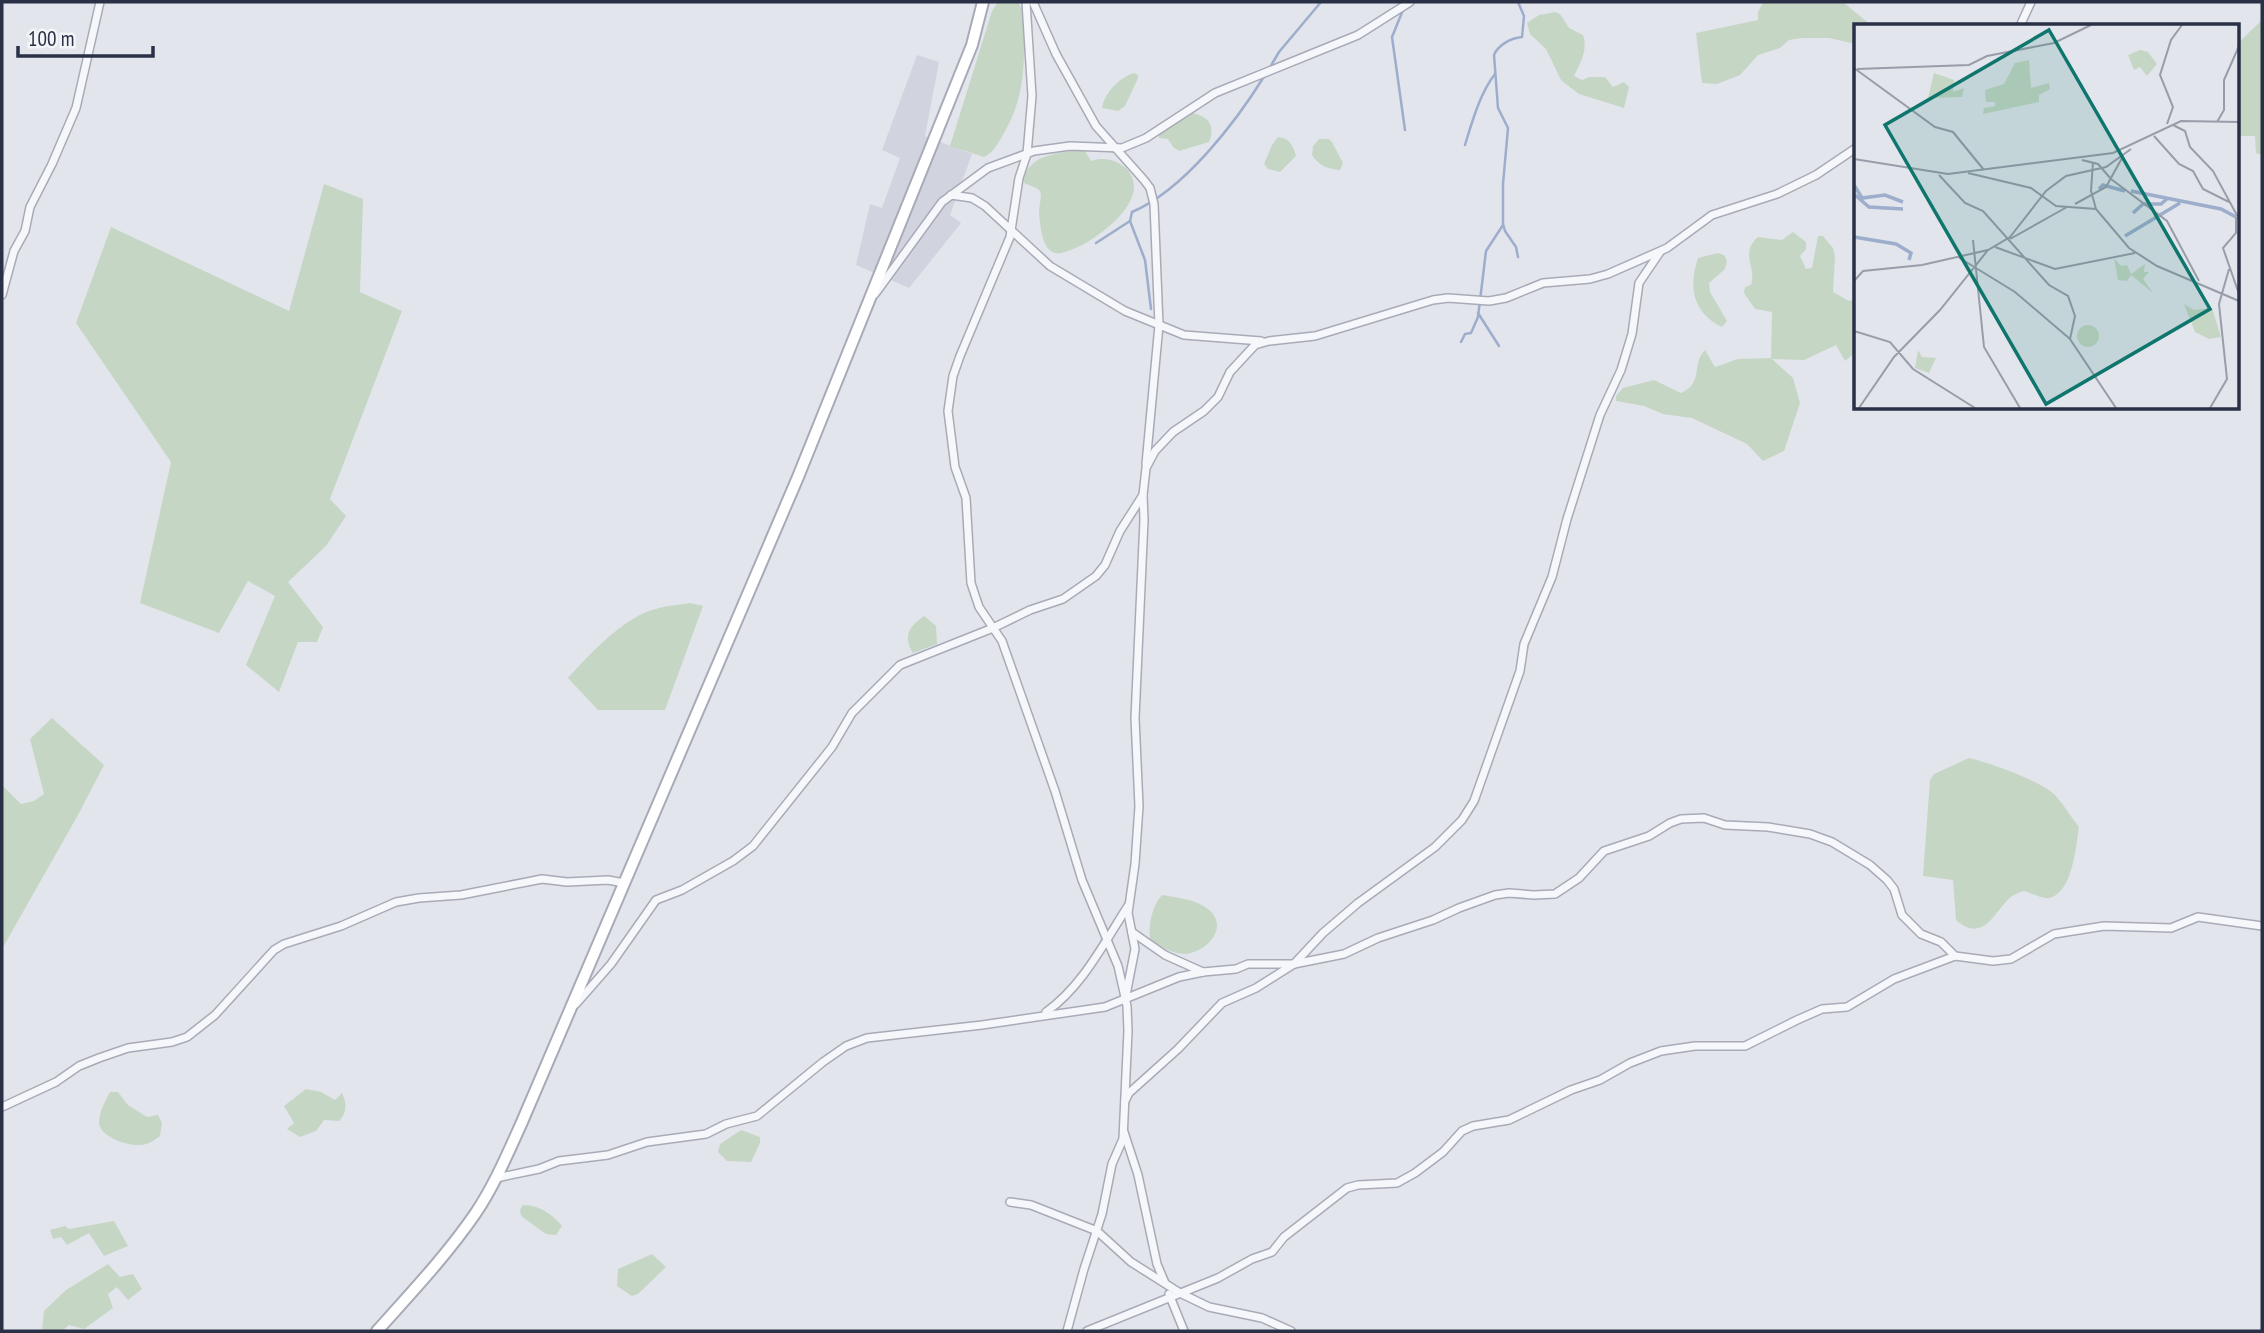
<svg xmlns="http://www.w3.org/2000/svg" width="2264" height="1333" font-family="'PT Sans Narrow',sans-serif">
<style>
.built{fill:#d1d4de}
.green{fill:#c6d6c4}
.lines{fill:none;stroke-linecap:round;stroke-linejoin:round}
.stream{stroke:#9dadcc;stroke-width:2.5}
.street-casing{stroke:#a8abb7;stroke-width:10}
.secondary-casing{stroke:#a8abb7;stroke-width:14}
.street{stroke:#f6f7fa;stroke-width:7}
.secondary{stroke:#fff;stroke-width:10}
.inset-river{fill:none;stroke:#9dadcc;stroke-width:3.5}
.inset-road{fill:none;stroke:#999da9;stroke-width:2}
.view{fill:#0f766e;fill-opacity:0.15;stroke:#0f766e;stroke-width:3.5}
.inset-edge{fill:none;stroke:#2a3045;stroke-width:3.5}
</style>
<rect width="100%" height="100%" fill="#e3e5ec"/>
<path class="built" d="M917 55 939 62 925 136 972 154 950 215 961 223 909 288 856 265 870 204 882 208 900 158 882 150Z"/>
<g class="green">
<path d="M998 2H1018L1023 11C1025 54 1027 94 1004 133 998 143 995 151 984 157L950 146 992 11Z"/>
<path d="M1763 2H1843L1872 26H1856V44L1829 38H1801L1789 40 1780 48 1758 55 1740 75 1717 84 1702 83 1696 33 1758 20V12Z"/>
<path d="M1555 12 1560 14 1569 28 1583 35C1588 50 1581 62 1574 76L1582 80 1589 77H1605L1613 87 1624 82 1629 87 1624 108 1579 94 1571 88 1561 80 1546 49 1530 34 1527 23 1539 15Z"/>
<path d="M2262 20V155L2256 153 2255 136H2238V43Z"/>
<path d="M1134 73 1138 75V78L1125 106 1118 111 1102 108C1104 93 1119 78 1134 73Z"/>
<path d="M1192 113C1209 116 1216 127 1209 142L1179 151 1173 147 1168 139 1159 138V134Z"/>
<path d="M1278 137C1290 138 1293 146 1296 156L1280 172 1268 169 1264 164 1272 145Z"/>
<path d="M1319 139H1329L1332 142 1343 163 1340 170C1328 169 1319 166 1312 155L1313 146Z"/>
<path d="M1078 150 1085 151 1091 161C1113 153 1142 171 1132 197 1124 220 1085 248 1061 253 1042 257 1040 225 1039 211 1039 205 1043 195 1039 190 1036 187 1028 185 1024 183 1024 156 1057 153 1078 150Z"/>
<path d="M324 184 363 199 360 292 402 311 330 499 346 516 326 546 288 582 323 627 317 642H298L279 692 246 665 275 596 248 581 219 633 140 603 171 462 76 323 111 227 289 311Z"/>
<path d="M1793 232 1806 242V249L1800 256 1806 269 1812 268 1818 236H1823L1833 248 1835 256 1833 292 1849 301 1856 299V352L1845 361 1836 345 1804 360 1772 359 1793 378 1800 403 1784 451 1763 461 1747 444 1692 418 1663 414 1644 406 1616 401V396L1623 388 1654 380 1681 393C1704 383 1691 364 1705 350L1715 367 1738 359 1771 358 1772 312 1755 309 1744 293 1745 287 1751 285C1757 266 1739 254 1758 237L1782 240Z"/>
<path d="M1718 253 1724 255 1727 261 1725 269 1709 283 1710 292 1727 321 1722 327C1693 313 1688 287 1698 258Z"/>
<path d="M690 603 703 606 665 710H598L568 678C589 655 622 619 652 610 664 606 677 605 690 603Z"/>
<path d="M924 616 936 626 937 644 913 653C902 636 910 626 924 616Z"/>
<path d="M52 718 104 765 78 815 2 949V785L21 804 34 801 44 794 30 739Z"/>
<path d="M1969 758C1988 762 2043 782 2055 795 2064 805 2071 817 2079 827 2076 846 2073 891 2050 898 2042 900 2031 892 2023 891 2019 893 2015 894 2012 896 1995 909 1985 945 1956 920L1953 880 1923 876 1930 780 1934 774Z"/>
<path d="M1162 895C1178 898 1197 899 1209 910 1228 926 1210 948 1191 953 1177 957 1161 947 1150 940 1148 925 1152 906 1162 895Z"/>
<path d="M306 1089 321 1092 335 1100 342 1093C347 1103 347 1113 339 1121L324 1120 316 1131 300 1137 287 1129 294 1123 284 1106Z"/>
<path d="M110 1092H118L128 1105 147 1117 158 1115 162 1123 160 1136C155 1140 148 1145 140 1145 128 1146 100 1137 99 1123 99 1112 105 1102 110 1092Z"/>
<path d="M741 1130 760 1137V1143L751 1162 727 1161 718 1152 720 1144Z"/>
<path d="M523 1205C539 1205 552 1214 562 1226L556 1235 546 1234 521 1216 520 1210Z"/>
<path d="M114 1221 128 1246 104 1256 89 1233 67 1245 61 1237 53 1239 50 1230 65 1226 69 1229Z"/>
<path d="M652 1254 666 1267 638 1294 632 1296 617 1286 618 1269Z"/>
<path d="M108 1264 120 1277 133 1274 142 1289 128 1300 117 1287 108 1294 113 1308 84 1329 69 1325 62 1331H42L44 1311 66 1290Z"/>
</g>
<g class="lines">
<g class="stream">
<path d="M1403 10 1392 37 1405 130"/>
<path d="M1269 69 1279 52 1321 2"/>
<path d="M1465 145C1472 122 1480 93 1495 74"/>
<path d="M1096 243 1130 221"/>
<path d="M1518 257 1516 247 1505 231 1503 224V184L1508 128 1498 108 1494 55C1498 45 1511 38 1522 37L1524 16 1518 2"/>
<path d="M1151 309 1145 260 1130 221 1132 212C1184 190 1236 122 1265 75"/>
<path d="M1478 313 1499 346"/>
<path d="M1461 342 1465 334 1471 333 1478 317 1486 251 1503 225"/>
</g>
<defs>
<g id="street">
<path d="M1026 2 1032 96 1027 154 1019 178 1010 237 960 356 953 376 948 411 955 467 966 498 971 583 979 607 1002 641 1055 791 1082 880 1118 966 1127 1006 1128 1031 1123 1139 1112 1164 1102 1214 1084 1269 1067 1331"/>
<path d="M1033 2 1056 54 1096 126 1144 180 1150 188 1154 204 1159 325 1146 464"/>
<path d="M2020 26 2031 2"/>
<path d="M951 195 972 198 985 206 1050 266 1125 311 1184 335 1261 341"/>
<path d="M875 294 942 202 988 168 1034 151 1070 146 1122 148 1146 138 1215 93 1358 35 1410 2"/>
<path d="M2 295 14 251 25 231 30 207 52 164 76 108 100 2"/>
<path d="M1132 932 1165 955 1203 972"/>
<path d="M1126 995 1135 949 1128 913 1135 864 1139 806 1135 718 1144 520 1143 495"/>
<path d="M576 1004 611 964 656 900 682 890 733 861 753 846 832 747 852 713 900 665 993 628 1030 610 1063 599 1096 576 1105 565 1120 531 1143 495 1146 468 1155 451 1173 432 1204 411 1218 397 1230 372 1255 345 1269 341 1315 336 1433 300 1448 298 1489 301 1506 298 1543 283 1590 279 1608 274 1667 248 1712 215 1777 194 1816 175 1856 148"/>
<path d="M1046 1012C1082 987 1104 943 1128 906"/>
<path d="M1125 1101 1129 1093 1178 1049 1222 1003 1256 988 1294 964 1323 933 1358 903 1435 847 1462 820 1474 801 1520 671 1524 644 1552 577 1567 519 1600 415 1621 370 1632 334 1639 283 1660 252"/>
<path d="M2 1107 56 1082 79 1066 99 1058 128 1048 172 1042 187 1037 215 1015 274 950 284 944 341 926 396 902 419 898 461 895 542 879 567 882 608 880 624 883"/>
<path d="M1124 1132 1138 1175 1157 1264 1165 1283"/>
<path d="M496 1178 539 1169 559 1161 608 1155 647 1142 706 1134 726 1124 757 1116 823 1062 846 1046 867 1038 982 1025 1105 1007 1179 977 1203 972 1236 969 1248 964H1294L1344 954 1378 938 1433 920 1459 908 1495 895 1509 893 1534 895 1555 894 1579 878 1604 851 1649 836 1670 823 1681 819 1704 818 1725 825 1768 827 1810 834 1832 842 1870 865 1887 880 1894 889 1902 915 1921 934 1941 942 1955 956 1993 961 2011 959 2054 934 2104 926 2171 928 2198 917 2262 926"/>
<path d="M1010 1202 1031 1205 1097 1231 1131 1262 1180 1293 1209 1307 1262 1318 1291 1331"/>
<path d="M1169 1294 1184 1331"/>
<path d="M1087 1331 1218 1278 1252 1259 1272 1252 1284 1237 1347 1188 1358 1185 1397 1183 1415 1173 1443 1152 1462 1131 1473 1126 1509 1120 1571 1090 1600 1080 1630 1063 1661 1051 1695 1046H1745L1797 1020 1822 1009 1847 1007 1894 979 1955 956"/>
</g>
<path id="secondary" d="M377 1331C411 1293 446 1256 475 1214 494 1186 508 1153 522 1122L798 477 972 45 983 2"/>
</defs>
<use href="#street" class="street-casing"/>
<use href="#secondary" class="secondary-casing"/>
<use href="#street" class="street"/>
<use href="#secondary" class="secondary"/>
</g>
<g transform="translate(1854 24)">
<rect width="385" height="385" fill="#e3e5ec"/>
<path d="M286 26 294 28 303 40 293 52 286 43 280 46 274 31ZM175 36 177 64 195 59 196 65 185 71V78L129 90 130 84 141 82V78H132L131 66 150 60 161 39ZM80 49 100 56 99 68 110 64 108 73 74 74ZM260 234 267 242 273 241 277 250 291 240 290 248H295L289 255 299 269 277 251 273 257 264 256ZM330 280 340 286 358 284 367 313 355 315 341 308ZM223 312a11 11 0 1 1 22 0a11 11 0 1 1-22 0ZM64 326 68 333 82 334 75 349 61 344Z" fill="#c6d6c4"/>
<path class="inset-river" d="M0 161 8 174 31 171 49 178M245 165 249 161 271 167M277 167 367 185 382 193M1 171 15 183 49 185M279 189 289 180H307L314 174M271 212 326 179M0 213 42 220 57 229 55 236"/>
<path class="inset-road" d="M0 44 81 103 99 108 130 146M3 45 115 41 133 32 200 19 237 1M363 98 370 86V56L385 22M313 100 319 83 306 51 317 16 328 1M319 101 331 107 336 123 359 147 385 195M300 112 325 140 339 147 349 165 375 178M0 135 94 150 259 129 327 97 385 98M228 136 244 140 257 155 313 197 345 257M239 138 237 167 242 185M114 149 177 164 202 182 242 185 275 224 303 242 385 277M85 151 111 179 129 187 195 261 214 272 221 292 216 315 262 384M221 180 252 163 268 134M382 193V209L369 224 385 270M156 215 213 183M119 216 130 323 166 384M141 223 201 245 281 229M104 233 161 268 216 315M0 257 9 247 68 241 134 226 156 213 192 167 212 152 252 143 277 125M0 307 36 318 59 345 121 384M5 384 40 333 86 286 134 226M356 384 373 355 365 280 375 245"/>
<path class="view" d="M195 6 356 285 192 380 31 101Z"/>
<rect width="385" height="385" class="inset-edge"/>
</g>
<rect width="2264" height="1333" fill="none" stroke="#2a3045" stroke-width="7"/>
<path d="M18 46v10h135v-10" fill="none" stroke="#2a3045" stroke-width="3.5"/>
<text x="28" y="46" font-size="21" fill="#2a3045" stroke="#f3f5f9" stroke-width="5" paint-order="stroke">100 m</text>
</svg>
